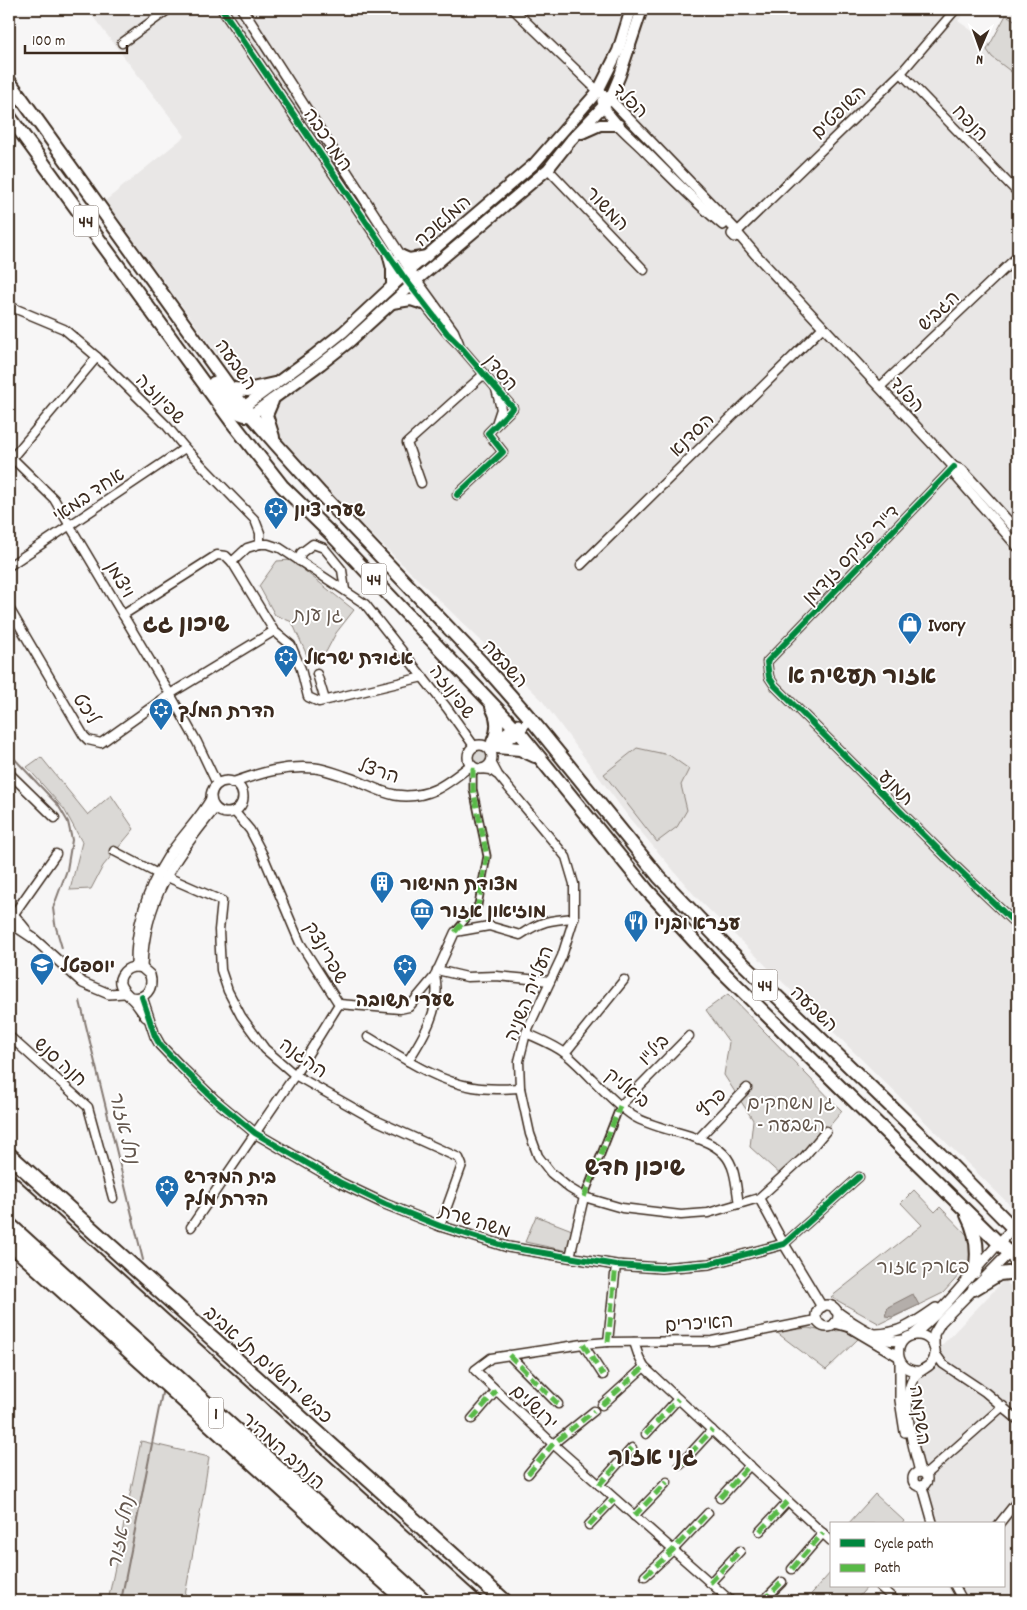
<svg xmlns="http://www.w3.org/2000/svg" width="1027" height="1610" font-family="Dekko,'Playpen Sans Hebrew',sans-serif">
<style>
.built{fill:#e9e7e6}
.green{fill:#dbd9d6;stroke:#8b827a}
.water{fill:#b4aeaa;stroke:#847972}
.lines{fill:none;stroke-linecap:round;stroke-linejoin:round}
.stream{stroke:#847972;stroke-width:2}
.pedestrian-casing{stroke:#3b2a1e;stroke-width:9}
.minor-casing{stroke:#3b2a1e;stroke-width:11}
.tertiary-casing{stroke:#3b2a1e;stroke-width:12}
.secondary-casing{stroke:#3b2a1e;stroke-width:14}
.trunk-casing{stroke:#3b2a1e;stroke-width:16}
.motorway-casing{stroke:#3b2a1e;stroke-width:18}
.pedestrian{stroke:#fff;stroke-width:5.5}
.minor{stroke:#fff;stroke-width:8}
.tertiary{stroke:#fff;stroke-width:9}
.secondary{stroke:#fff;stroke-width:10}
.trunk{stroke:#fff;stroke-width:12}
.motorway{stroke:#fff;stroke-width:14}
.rail{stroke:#3b2a1e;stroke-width:2}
.quiet{stroke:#58b947;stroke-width:5;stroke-dasharray:10 5;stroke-linecap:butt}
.cycleway-casing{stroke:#fff;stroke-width:9}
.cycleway{stroke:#00873e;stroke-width:6}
.labels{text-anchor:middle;stroke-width:4;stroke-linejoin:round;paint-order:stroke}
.shield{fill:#fff;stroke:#766a62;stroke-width:1}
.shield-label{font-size:18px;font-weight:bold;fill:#3b2a1e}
.street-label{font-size:19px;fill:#3b2a1e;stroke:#fff}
.poi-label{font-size:19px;font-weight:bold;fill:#3b2a1e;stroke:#fff;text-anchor:start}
.park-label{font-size:19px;fill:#63564c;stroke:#fff}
.water-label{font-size:20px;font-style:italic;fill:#65584f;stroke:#fff}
.district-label{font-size:24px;font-weight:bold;fill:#3b2a1e;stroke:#fff}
</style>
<rect width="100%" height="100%" fill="#f7f6f6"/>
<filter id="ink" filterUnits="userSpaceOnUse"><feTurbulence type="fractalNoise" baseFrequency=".02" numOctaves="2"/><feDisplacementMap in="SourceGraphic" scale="10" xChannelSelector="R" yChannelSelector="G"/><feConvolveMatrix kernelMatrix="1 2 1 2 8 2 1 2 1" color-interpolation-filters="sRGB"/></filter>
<g filter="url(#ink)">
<g class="built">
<path d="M87 9H968L958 21 1018 63V1213L696 897 630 819 541 699 294 459 105 201 185 136Z"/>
<path d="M1004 1280 1018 1293V1601H956L947 1586H1003V1524H929L899 1390Z"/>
</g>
<g class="green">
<path d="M1006 15 1018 22V77L992 57 987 50Z"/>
<path d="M291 560 354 610 336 633 326 652 309 660 292 622 275 615 259 586 277 561Z"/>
<path d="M637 748 669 755 689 769 681 785 687 810 677 827 657 842 604 774Z"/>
<circle cx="480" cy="757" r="8"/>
<path d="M41 757 88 815 111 795 134 829 103 866 91 889 70 890 82 842 64 809 27 767Z"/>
<path d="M728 994 842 1111 804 1157 783 1177 750 1147 753 1120 724 1075 729 1042 706 1010Z"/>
<path d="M914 1190 935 1212 940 1207 972 1240 970 1263 943 1293 880 1324 831 1297 922 1225 901 1203Z"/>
<path d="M536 1216 572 1230 568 1251 525 1242Z"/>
<path d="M808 1328 827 1332 844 1330 859 1338 826 1370 776 1332Z"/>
<path d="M141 1441 209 1457 203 1497 184 1601H108Z"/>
<path d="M875 1494 904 1521 902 1524H848Z"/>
<path d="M831 1572V1586H868L855 1601H805Z"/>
</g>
<path class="water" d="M913 1294 919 1305 893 1317 885 1316 888 1307Z"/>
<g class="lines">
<g class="stream">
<path d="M9 753 58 805 68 822 72 840 67 870 53 908 55 924 62 948"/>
<path d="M80 1001 143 1260"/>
<path d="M121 1601 163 1388"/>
</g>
<defs>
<g id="pedestrian">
<path d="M455 932 478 905 487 856 473 789V767"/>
<path d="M584 1197 620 1106"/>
</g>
<g id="minor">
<path d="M513 9 598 91"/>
<path d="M122 43 169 9"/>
<path d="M901 73 1018 193"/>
<path d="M548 169 644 270"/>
<path d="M737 232 901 73 956 9"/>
<path d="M417 280 454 331 459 343"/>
<path d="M410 286 447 333 459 345 513 408 488 433 503 452 457 495"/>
<path d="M9 306 64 329 97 357 166 425 185 448 255 520 260 533V544L247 548 232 562"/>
<path d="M880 387 1018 256"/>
<path d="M496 389 501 409 496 424"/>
<path d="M9 455 54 499 170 694 197 742 217 784"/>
<path d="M12 458 97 357"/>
<path d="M954 467 767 662 769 677 775 686 952 863 1018 926"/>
<path d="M421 483 407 443 484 374"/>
<path d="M260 544H268L280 548 365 604 447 708 474 746"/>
<path d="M299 561 301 553 313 544 324 548 342 570 345 590"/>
<path d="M581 565 823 327"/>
<path d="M9 566 185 448"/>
<path d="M9 608 84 736 88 740 101 743 170 694 274 631"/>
<path d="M123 615 217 555 226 556 232 562 274 631 291 645 301 669 308 697 319 702 423 677"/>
<path d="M317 674 325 700"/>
<path d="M491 762 498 775 566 857 574 884V918L562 956 526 1033 519 1061 520 1088 530 1134 538 1156 551 1173 569 1188 584 1197 622 1208 681 1215 708 1213 759 1198 804 1157 826 1131"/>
<path d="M482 769 491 770 496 774"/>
<path d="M9 773 55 818"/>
<path d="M114 851 158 874"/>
<path d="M165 876 222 901 219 930 221 970 228 991 241 1016 265 1049 295 1075 373 1119 459 1158 462 1165 440 1226"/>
<path d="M11 918 56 854"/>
<path d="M437 970 467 977 496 976 550 981"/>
<path d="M339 1004 400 1009 409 1007 435 976 455 932 489 926 520 935C541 921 550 920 574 918"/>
<path d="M526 1033C539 1039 555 1045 566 1054 589 1073 608 1099 633 1116 659 1132 704 1133 724 1154 736 1166 736 1188 739 1204"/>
<path d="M9 1036 88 1107 113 1198"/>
<path d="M368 1037C400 1056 435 1081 473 1087 489 1090 504 1089 520 1088"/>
<path d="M565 1053 624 980"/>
<path d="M408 1061C424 1036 442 1007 435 976"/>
<path d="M620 1106 689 1036"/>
<path d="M698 1139 747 1088"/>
<path d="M759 1198 784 1244 859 1177"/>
<path d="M191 1227 295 1075 339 1004 300 943 262 853 250 830 234 811"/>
<path d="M570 1257 584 1197"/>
<path d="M608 1342 616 1265"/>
<path d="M634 1342 639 1357 644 1367 831 1541"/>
<path d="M583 1344 603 1375"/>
<path d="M935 1353 943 1364 985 1392 1018 1420"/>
<path d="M509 1355 558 1404"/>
<path d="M602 1405 644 1367"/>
<path d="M472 1419 496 1391"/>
<path d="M646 1434 678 1399"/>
<path d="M680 1465 712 1430"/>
<path d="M528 1474 553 1444 594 1411"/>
<path d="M925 1475 1003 1406"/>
<path d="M599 1485 632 1448"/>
<path d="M922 1485 933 1524"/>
<path d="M720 1498 750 1465"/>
<path d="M634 1516 667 1482"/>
<path d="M999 1524 1018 1500"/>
<path d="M589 1525 614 1499"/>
<path d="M760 1531 788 1501"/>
<path d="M792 1569 823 1533"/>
<path d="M645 1576 673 1550 708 1513"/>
<path d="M710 1583 740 1551"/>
<path d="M879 1586 896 1601"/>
<path d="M955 1586 963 1601"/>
<path d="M731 1601 553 1444 475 1370 491 1358 583 1344 608 1342 712 1341 816 1320"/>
<path d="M763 1601 782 1582"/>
</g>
<g id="tertiary">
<path d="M222 9 410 286"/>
<path d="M242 9 414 276"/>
<path d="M598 91 610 99 737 231 738 234 735 237 732 234 735 231"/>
<path d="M602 101C607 118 631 137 644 150 670 176 695 202 723 225"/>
<path d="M738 234 756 255 954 467 962 470 1018 532"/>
<path d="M954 467 956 476 1018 547"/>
<path d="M494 741 518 724"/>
<circle cx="480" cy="757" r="12"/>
<path d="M497 748 519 732 530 718"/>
<circle cx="227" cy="797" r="16"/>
<path d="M232 783C260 773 285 765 315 768 324 769 335 773 344 776 361 781 378 792 395 795 428 800 447 784 471 765"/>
<path d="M9 909 26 930"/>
<path d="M9 922 33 938 83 983 109 994 124 993"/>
<path d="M136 967C135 928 147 890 168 857 181 837 199 820 211 799"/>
<path d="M142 967C144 900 174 858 215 808"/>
<path d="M131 997C145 1000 154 989 150 975L142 968C135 966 129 967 124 972 114 983 124 991 131 998 137 1003 141 1011 146 1017"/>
<path d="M142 997 155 1036 160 1045 180 1066 214 1099 255 1133 341 1183 385 1204 440 1226 508 1247 616 1265 661 1268 709 1264 784 1244 822 1307"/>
<circle cx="827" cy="1316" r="11"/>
<path d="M835 1310C846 1319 874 1336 887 1340 893 1341 898 1341 903 1340"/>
<path d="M835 1323 849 1327 898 1356"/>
<path d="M875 1334C900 1334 916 1322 936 1308"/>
<path d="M913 1335C953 1303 981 1259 1018 1223"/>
<path d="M934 1347V1334L941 1322 1018 1244"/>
<path d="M900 1361V1400L905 1432"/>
<path d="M920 1472C914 1447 898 1399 915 1376 922 1367 934 1368 935 1354 936 1344 927 1334 916 1335 891 1336 893 1374 921 1371"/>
<circle cx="920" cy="1479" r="7"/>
</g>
<g id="secondary">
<path d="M582 133 600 125H619"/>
<path d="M388 253 392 269V287"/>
<path d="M400 255 409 259 427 256"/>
<path d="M392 303 411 300 423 304"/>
<path d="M238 411 313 356 343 332 403 276 534 164 598 91 618 51 631 9"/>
<path d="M251 415 321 364 349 342 417 280 548 169 571 140 610 99 620 75 642 9"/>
</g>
<g id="trunk">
<path d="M9 81 243 406 276 444 321 494 481 662 530 718 659 877 731 952 940 1154 1018 1233"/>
<path d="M9 116 232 422 282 486 331 534 519 732 647 890 721 970 1018 1262"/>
<path d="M214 383C223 394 234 418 251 415"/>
<path d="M232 389 248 390 274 384"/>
<path d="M272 401 266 415 273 437"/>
<path d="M492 707C499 719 499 730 493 742"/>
<path d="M497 747 520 749 535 756"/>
<path d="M967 1215C977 1234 979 1252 975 1272"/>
<path d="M974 1289 999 1274 1018 1272"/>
</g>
<g id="motorway">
<path d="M9 1155 504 1601"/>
<path d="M9 1225 424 1601"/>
<path d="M9 1242 406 1601"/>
</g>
</defs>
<use href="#pedestrian" class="pedestrian-casing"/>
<use href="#minor" class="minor-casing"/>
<use href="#tertiary" class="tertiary-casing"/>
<use href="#secondary" class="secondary-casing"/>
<use href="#trunk" class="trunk-casing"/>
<use href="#motorway" class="motorway-casing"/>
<use href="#pedestrian" class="pedestrian"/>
<use href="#minor" class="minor"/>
<use href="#tertiary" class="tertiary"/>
<use href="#secondary" class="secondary"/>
<use href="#trunk" class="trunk"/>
<use href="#motorway" class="motorway"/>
<path class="rail" d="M9 1171 485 1601"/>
<g class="quiet">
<path d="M455 932 478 905 487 856 473 789V767"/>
<path d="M584 1197 620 1106"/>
<path d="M608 1342 616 1265"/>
<path d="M583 1344 603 1375"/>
<path d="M509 1355 558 1404"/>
<path d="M602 1405 644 1367"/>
<path d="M472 1419 496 1391"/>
<path d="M646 1434 678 1399"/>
<path d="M680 1465 712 1430"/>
<path d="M528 1474 553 1444 594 1411"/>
<path d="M599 1485 632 1448"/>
<path d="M720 1498 750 1465"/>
<path d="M634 1516 667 1482"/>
<path d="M589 1525 614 1499"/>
<path d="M760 1531 788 1501"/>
<path d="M792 1569 823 1533"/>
<path d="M645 1576 673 1550 708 1513"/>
<path d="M710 1583 740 1551"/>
<path d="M763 1601 782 1582"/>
</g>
<defs>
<g id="cycleway">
<path d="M222 9 403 276 447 333 459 345 513 408 488 433 503 452 457 495"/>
<path d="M954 467 767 662 769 677 775 686 952 863 1018 926"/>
<path d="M142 997 155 1036 160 1045 180 1066 214 1099 255 1133 341 1183 385 1204 440 1226 508 1247 616 1265 661 1268 709 1264 784 1244 859 1177"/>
</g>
</defs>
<use href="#cycleway" class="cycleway-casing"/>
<use href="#cycleway" class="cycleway"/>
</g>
</g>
<defs>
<symbol id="synagogue-pin" viewBox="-11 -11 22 30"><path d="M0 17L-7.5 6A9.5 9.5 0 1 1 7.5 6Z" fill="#1f6fb2" stroke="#fff"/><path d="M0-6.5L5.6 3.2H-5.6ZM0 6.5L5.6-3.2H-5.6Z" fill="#fff"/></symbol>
<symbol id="shop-pin" viewBox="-11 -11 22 30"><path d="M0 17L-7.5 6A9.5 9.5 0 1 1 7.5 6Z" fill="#1f6fb2" stroke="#fff"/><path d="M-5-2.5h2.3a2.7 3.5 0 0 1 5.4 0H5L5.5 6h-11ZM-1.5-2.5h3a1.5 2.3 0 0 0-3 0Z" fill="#fff"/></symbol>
<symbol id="building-pin" viewBox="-11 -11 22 30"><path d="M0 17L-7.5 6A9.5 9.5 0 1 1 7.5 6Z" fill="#1f6fb2" stroke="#fff"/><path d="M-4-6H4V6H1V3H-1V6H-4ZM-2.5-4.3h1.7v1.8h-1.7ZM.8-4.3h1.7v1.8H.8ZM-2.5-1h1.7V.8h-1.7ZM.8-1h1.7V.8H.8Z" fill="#fff"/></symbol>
<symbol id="museum-pin" viewBox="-11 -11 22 30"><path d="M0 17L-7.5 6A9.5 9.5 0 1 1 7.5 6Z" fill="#1f6fb2" stroke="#fff"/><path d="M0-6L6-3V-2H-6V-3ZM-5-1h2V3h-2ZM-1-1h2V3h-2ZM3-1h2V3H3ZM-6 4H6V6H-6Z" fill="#fff"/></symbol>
<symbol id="restaurant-pin" viewBox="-11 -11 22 30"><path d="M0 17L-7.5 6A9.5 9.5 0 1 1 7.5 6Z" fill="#1f6fb2" stroke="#fff"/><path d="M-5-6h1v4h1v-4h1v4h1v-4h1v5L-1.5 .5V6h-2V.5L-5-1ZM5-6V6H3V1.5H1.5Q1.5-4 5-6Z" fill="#fff"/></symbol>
<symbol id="school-pin" viewBox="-11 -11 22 30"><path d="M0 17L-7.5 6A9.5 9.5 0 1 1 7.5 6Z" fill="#1f6fb2" stroke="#fff"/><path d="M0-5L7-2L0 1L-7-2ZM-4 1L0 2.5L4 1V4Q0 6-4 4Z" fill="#fff"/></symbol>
</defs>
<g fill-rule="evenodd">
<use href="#synagogue-pin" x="262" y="495" width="28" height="38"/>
<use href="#shop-pin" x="896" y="610" width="28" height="38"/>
<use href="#synagogue-pin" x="272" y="643" width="28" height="38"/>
<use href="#synagogue-pin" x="147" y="696" width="28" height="38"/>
<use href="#building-pin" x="368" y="869" width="28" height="38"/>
<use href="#museum-pin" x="408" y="896" width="28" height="38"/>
<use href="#restaurant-pin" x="622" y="908" width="28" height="38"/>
<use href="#school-pin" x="28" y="951" width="28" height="38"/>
<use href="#synagogue-pin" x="391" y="952" width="28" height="38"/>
<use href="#synagogue-pin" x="153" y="1173" width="28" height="38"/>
</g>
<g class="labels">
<g class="shield">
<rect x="73.5" y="205.5" width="25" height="31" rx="4"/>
<rect x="361.5" y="563.5" width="25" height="31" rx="4"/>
<rect x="752.5" y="969.5" width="25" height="31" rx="4"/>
<rect x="208.5" y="1397.5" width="15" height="31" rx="4"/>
</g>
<g class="shield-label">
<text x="86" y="227">44</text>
<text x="374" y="585">44</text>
<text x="765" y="991">44</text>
<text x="216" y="1419">1</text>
</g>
<g class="street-label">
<text transform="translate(631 100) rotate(43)" y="7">הפלד</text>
<text transform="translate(838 111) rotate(-44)" y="7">השופטים</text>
<text transform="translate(971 122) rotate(46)" y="7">הנפח</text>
<text transform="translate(329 139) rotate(56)" y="7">המרכבה</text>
<text transform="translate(608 208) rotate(46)" y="7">המשור</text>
<text transform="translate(442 220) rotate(-41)" y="7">המלאכה</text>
<text transform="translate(938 310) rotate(-43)" y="7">הגביש</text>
<text transform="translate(237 364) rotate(55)" y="7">השבעה</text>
<text transform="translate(502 372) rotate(50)" y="7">הסדן</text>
<text transform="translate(908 394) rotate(47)" y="7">הפלד</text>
<text transform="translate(161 398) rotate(46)" y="7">שפינוזה</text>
<text transform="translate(691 434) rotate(-44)" y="7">הסדנא</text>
<text transform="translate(88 494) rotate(-34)" y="7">אחד במאי</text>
<text transform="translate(850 554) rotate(-46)" y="7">ד''ר פליקס זנדמן</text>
<text transform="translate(121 579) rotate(60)" y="7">ויצמן</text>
<text transform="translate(506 663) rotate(48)" y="7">השבעה</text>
<text transform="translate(453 691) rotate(53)" y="7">שפינוזה</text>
<text transform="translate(87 708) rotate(58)" y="7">ליכט</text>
<text transform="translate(379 770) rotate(18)" y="7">הרצל</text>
<text transform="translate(897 787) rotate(45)" y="7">תמנע</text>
<text transform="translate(327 952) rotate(60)" y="7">שפרינצק</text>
<text transform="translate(528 993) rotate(-68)" y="7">העלייה השניה</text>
<text transform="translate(815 1008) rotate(44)" y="7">השבעה</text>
<text transform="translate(653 1049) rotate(-46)" y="7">ביל"ו</text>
<text transform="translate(304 1057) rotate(36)" y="7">ההגנה</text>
<text transform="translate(61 1061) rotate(42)" y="7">חנה סנש</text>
<text transform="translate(628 1087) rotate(39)" y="7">ביאליק</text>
<text transform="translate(711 1102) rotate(-47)" y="7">פרץ</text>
<text transform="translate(475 1220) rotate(17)" y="7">משה שרת</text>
<text transform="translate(699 1322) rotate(-4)" y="7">האיכרים</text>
<text transform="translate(269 1364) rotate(42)" y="7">כביש ירושלים תל אביב</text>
<text transform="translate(535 1406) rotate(43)" y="7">ירושלים</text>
<text transform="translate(921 1415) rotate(82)" y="7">השקמה</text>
<text transform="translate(284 1450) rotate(42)" y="7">הנתיב המהיר</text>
</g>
<g class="poi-label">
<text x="294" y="516">שערי ציון</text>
<text x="928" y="631">Ivory</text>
<text x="304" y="664">אגודת ישראל</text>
<text x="178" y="717">הדרת המלך</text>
<text x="400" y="890">מצודת המישור</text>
<text x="440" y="917">מוזיאון אזור</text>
<text x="654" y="929">עזרא ובניו</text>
<text x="60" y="972">יוספטל</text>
<text x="405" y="1006" text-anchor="middle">שערי תשובה</text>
<text x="184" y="1183">בית המדרש<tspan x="184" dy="22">הדרת מלך</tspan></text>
</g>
<g class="park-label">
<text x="318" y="621">גן ענת</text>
<text x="791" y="1109">גן משחקים<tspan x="791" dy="22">- השבעה</tspan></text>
<text x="923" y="1273">פארק אזור</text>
</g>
<g class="water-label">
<text transform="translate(125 1127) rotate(76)" y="7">נחל אזור</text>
<text transform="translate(120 1533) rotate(-79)" y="7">נחל אזור</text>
</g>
<g class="district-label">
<text x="186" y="631">שיכון גג</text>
<text x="862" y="683">אזור תעשיה א</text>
<text x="635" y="1175">שיכון חדש</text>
<text x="653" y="1464">גני אזור</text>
</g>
</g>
<rect width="1027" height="1610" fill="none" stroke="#fff" stroke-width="30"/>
<rect x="15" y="15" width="997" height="1580" fill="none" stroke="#3b2a1e" stroke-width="2" filter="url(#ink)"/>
<rect x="830" y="1522" width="175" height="65" fill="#ffffff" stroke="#b1aaa5"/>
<rect x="840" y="1539" width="25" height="8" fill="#00873e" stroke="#b1aaa5"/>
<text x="874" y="1548" font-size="15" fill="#3b2a1e">Cycle path</text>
<rect x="840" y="1564" width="25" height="8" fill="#58b947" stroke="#b1aaa5"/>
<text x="874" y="1572" font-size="15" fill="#3b2a1e">Path</text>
<g transform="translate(980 48) rotate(182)" stroke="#ffffff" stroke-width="4" paint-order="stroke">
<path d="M0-4L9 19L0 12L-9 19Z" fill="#3b2a1e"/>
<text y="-8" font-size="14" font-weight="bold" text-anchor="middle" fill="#3b2a1e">N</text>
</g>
<path d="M25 45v8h102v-8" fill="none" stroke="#3b2a1e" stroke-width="2.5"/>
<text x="32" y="45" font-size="15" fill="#3b2a1e" stroke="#ffffff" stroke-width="4" paint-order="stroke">100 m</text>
</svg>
